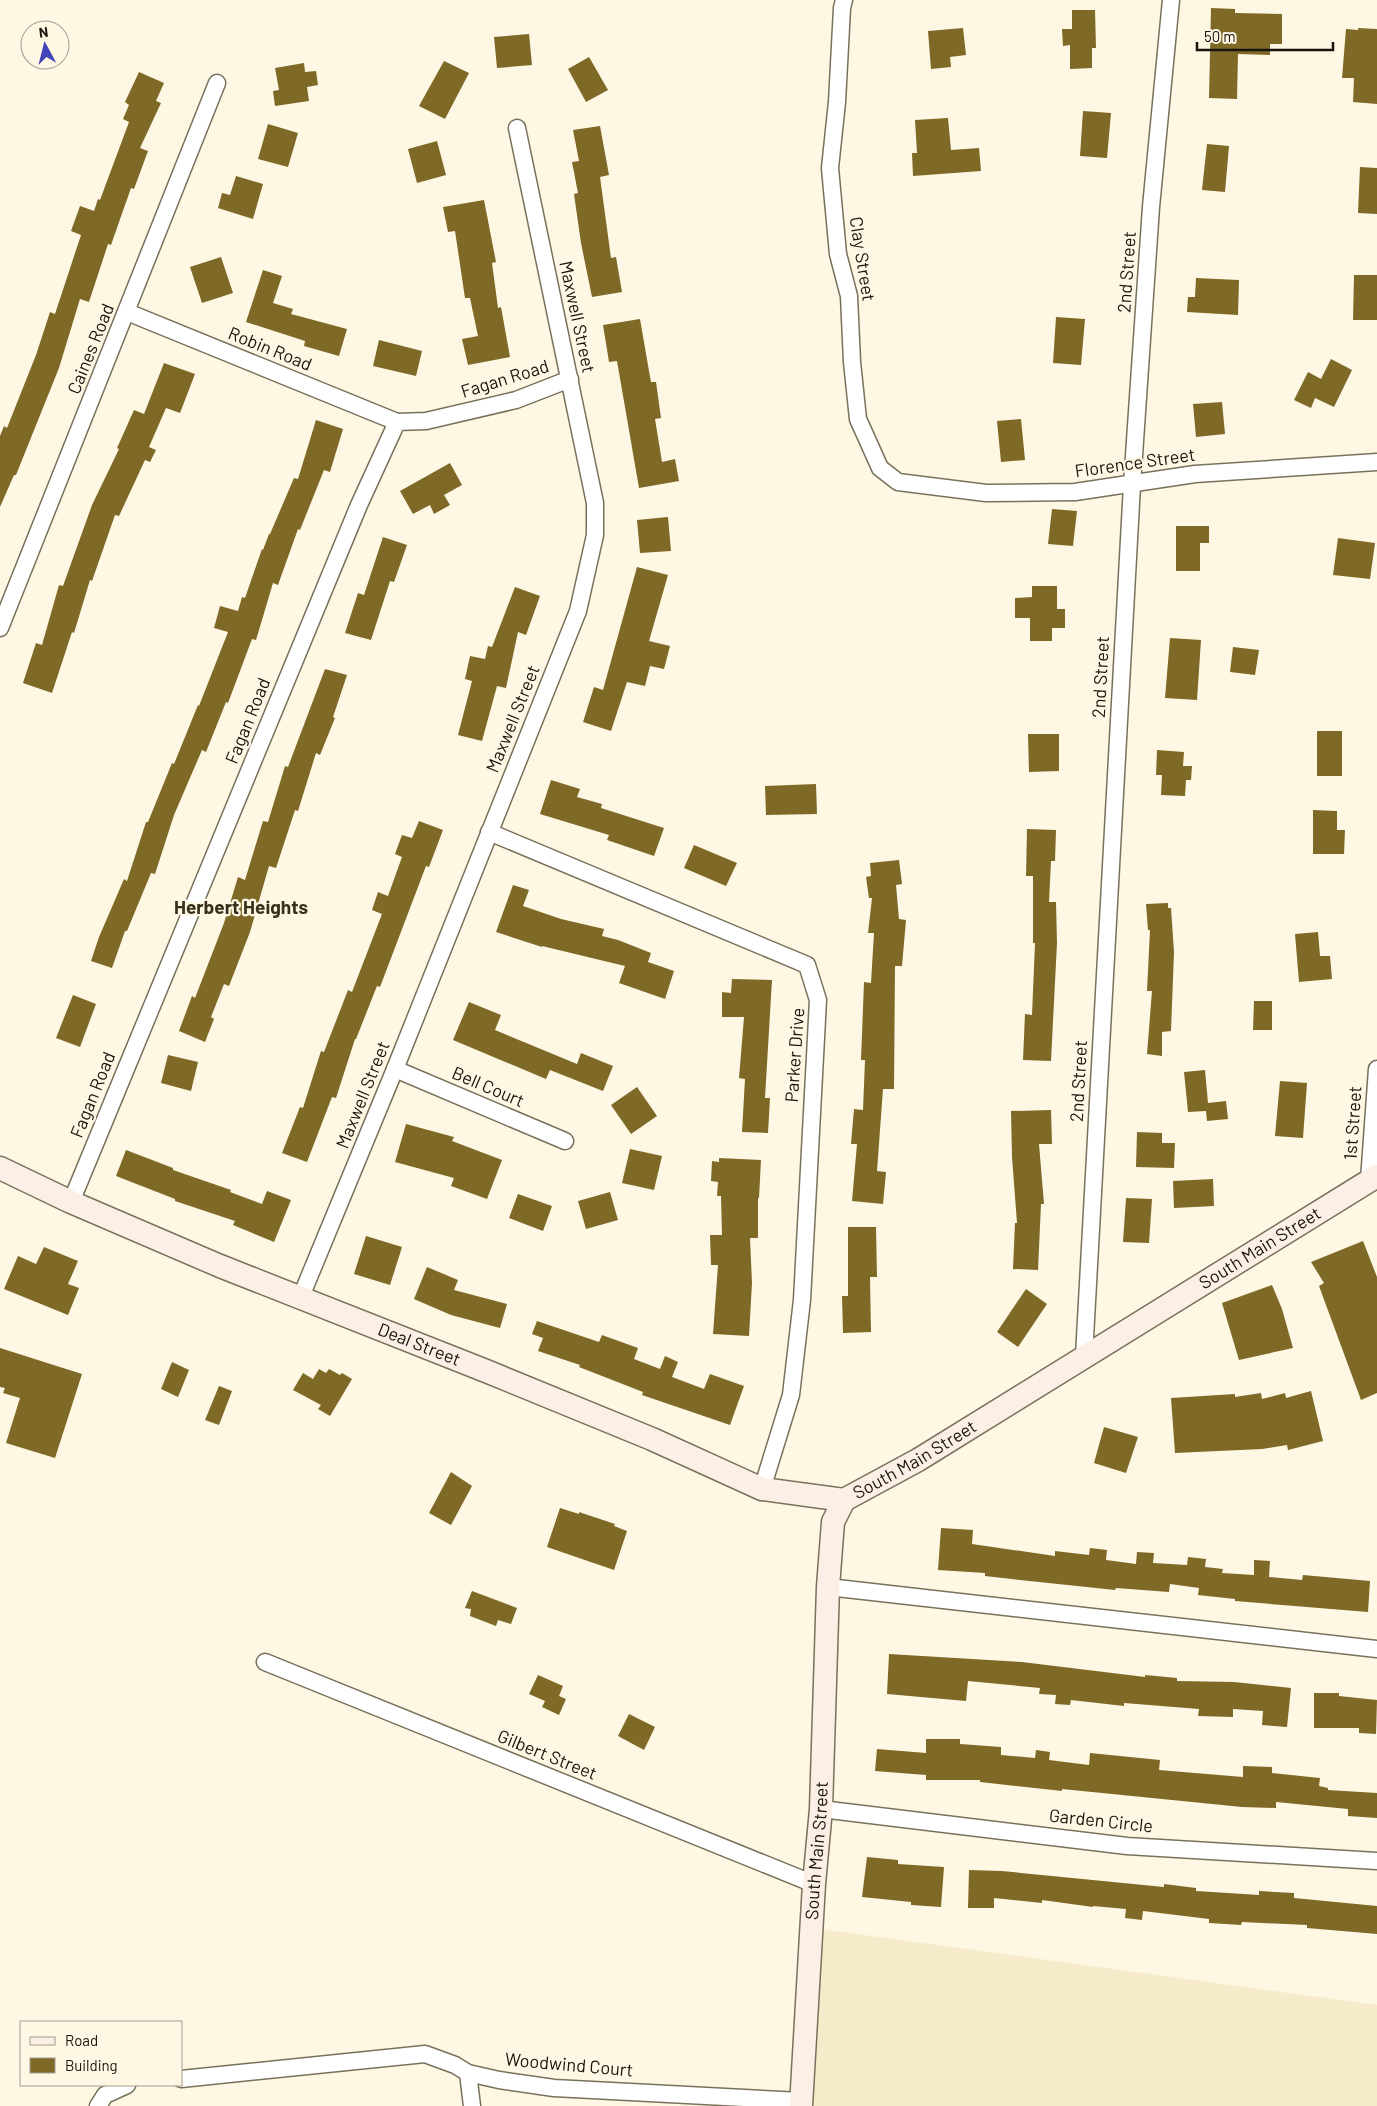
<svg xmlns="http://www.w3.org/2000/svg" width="1377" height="2106" font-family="Barlow,sans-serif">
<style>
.built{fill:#f5eaca}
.building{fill:#7e6926}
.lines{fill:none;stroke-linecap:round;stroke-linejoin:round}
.street-casing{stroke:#78715b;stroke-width:19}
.secondary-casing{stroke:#78715b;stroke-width:25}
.street{stroke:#fff;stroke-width:16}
.secondary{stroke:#fcefe5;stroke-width:22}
.labels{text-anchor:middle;stroke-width:4.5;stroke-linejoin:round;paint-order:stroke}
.street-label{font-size:18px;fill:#17140c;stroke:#fef7e4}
.neighbourhood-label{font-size:19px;font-weight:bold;fill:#37301d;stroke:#fef7e4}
</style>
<rect width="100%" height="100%" fill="#fef7e4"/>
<path class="built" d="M812 1928 1377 2005V2106H802Z"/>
<g class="building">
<path d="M1211 8 1235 9V13L1282 14V44H1270V55L1238 54 1237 99 1209 98Z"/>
<path d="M1072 10H1095L1096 48H1092V68L1070 69V45L1063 46 1062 29H1072Z"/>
<path d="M963 28 966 55 950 57 951 67 931 69 928 31Z"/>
<path d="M1358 28 1377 29V104L1353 102 1354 78H1342L1346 29 1358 30Z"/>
<path d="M529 34 532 65 497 68 494 37Z"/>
<path d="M589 57 608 90 586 102 568 69Z"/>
<path d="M444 61 469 73 445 119 419 106Z"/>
<path d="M304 63 305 72 316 71 318 85 307 87 309 101 275 106 273 91 279 90 275 68Z"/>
<path d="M139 72 164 83 156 101 161 103 140 148 148 151 134 189 131 188 111 245 108 244 89 302 80 299 59 368 16 475H14L0 507V436L4 426 7 428 36 355 50 312 55 314 81 235 71 231 80 206 94 211 98 199 100 200 129 122 123 119 129 105 125 102Z"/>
<path d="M1083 111 1111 113 1107 158 1080 156Z"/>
<path d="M948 118 951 150 979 148 981 171 913 176 912 153H917L915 120Z"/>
<path d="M268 124 298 133 288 167 258 159Z"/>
<path d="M600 126 609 175 600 177 611 258 616 257 622 292 592 297 581 243 574 194 578 193 572 162 579 161 573 130Z"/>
<path d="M437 141 446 175 417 183 408 149Z"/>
<path d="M1207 144 1229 146 1225 192 1202 190Z"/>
<path d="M1360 167 1377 168V214L1358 213Z"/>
<path d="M236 176 263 184 253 219 218 208 222 193 230 195Z"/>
<path d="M484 200 496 262 492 263 498 308 501 307 510 357 468 365 462 339 478 336 470 298H465L455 231 448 232 443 207Z"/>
<path d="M221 257 233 293 202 303 190 267Z"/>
<path d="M263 270 282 276 273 303 293 309 291 314 347 329 339 356 304 346 305 341 246 322Z"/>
<path d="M1354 275H1377V320H1353Z"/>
<path d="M1196 278 1239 280 1238 315 1187 312 1188 297H1195Z"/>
<path d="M1056 317 1085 319 1081 365 1053 363Z"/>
<path d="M640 319 649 371 651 382H656L661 418 655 419 662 462 675 459 679 481 639 488 617 361 609 362 603 325Z"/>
<path d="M379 340 422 351 416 376 373 366Z"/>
<path d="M1331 359 1352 370 1334 407 1315 398 1311 408 1294 400 1308 372 1321 379Z"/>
<path d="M164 363 195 374 180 413 166 408 149 447 156 450 150 462 145 460 119 516 115 515 92 581 90 580 74 633 72 632 52 693 23 683 36 643 42 645 59 585 63 586 92 505 119 449 117 448 134 410 144 414Z"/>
<path d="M1222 402 1225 434 1196 437 1193 404Z"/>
<path d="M1021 419 1025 460 1001 462 997 421Z"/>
<path d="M316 420 343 429 330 472 324 470 300 530 298 529 278 585 273 583 256 640 252 639 228 703 226 702 206 752 202 750 174 815 155 874 151 873 127 931H125L112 968 91 961 99 937 124 879 127 881 146 822H148L172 763 174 764 198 705 199 706 228 632 214 628 220 606 238 611 242 597 245 598 262 549 263 550 269 534H270L294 478 298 479Z"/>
<path d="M450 463 462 485 444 495 450 505 434 514 430 505 413 514 400 491Z"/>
<path d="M1052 509 1077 511 1073 546 1048 544Z"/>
<path d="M668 517 671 551 640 553 637 520Z"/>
<path d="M1176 526H1209V543H1200V571H1176Z"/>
<path d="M383 537 407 545 394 582 390 581 371 640 345 633 358 593 364 595Z"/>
<path d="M1338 538 1375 543 1370 579 1333 575Z"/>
<path d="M637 567 668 575 649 641 670 646 664 669 650 666 645 686 627 682 611 731 583 722 594 687 603 690Z"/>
<path d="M1032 586H1057V609H1065V628H1052V641H1030V618H1015V598L1032 597Z"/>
<path d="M515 587 540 596 526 635 518 632 506 688 497 686 482 741 458 735 472 681 465 679 470 656 485 659 488 646 492 647Z"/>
<path d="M1170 638 1201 640 1197 700 1165 698Z"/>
<path d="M1233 647 1259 650 1255 675 1230 672Z"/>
<path d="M325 669 347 675 333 717 335 718 320 755 316 753 298 811 295 810 276 868 269 866 250 932 229 986 224 984 211 1017 214 1019 205 1042 179 1031 192 996 195 998 224 923 238 877 245 880 263 821 268 822 285 766 288 767Z"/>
<rect x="1317" y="731" width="25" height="45"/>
<path d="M1028 734H1059V771L1029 772Z"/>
<path d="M1157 750 1184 752 1183 766H1192L1191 780H1186L1185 796 1161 795 1162 775H1156Z"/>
<path d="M551 780 580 789 577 797 602 804 601 808 664 828 654 856 607 840 609 835 540 814Z"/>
<path d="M816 784 817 814 766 815 765 786Z"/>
<path d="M1313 810 1337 811V830H1345L1344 854H1313Z"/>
<path d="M419 821 443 830 429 867 426 866 380 987 377 986 356 1039H355L336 1098 332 1097 307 1162 282 1153 300 1107 303 1108 321 1051 324 1052 348 990 352 992 382 914 372 910 378 892 388 896 402 857 395 854 402 835 412 838Z"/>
<path d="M1027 829 1056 830 1055 861H1051L1049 902H1056L1057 943 1051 1061 1023 1060 1025 1014 1032 1015 1035 943H1033V876H1026Z"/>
<path d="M694 845 737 863 726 886 684 868Z"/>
<path d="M899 860 902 884 896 885 899 919 906 920 902 966H895L894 1089H883L877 1171 886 1172 883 1204 852 1201 857 1144H851L854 1109 863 1110 865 1060H861L864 982 871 983 874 933H868L872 898H869L866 877 871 876 870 863Z"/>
<path d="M513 885 529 890 523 906 561 919 604 929 602 936 618 940 651 953 648 962 674 971 665 999 619 983 625 966 542 946V947L496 932Z"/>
<path d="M1168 903V908H1171L1174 952 1171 1031 1162 1032V1056L1147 1054 1152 991H1147L1150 930H1148L1146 904Z"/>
<path d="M1318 932 1320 956H1330L1332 979 1299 982 1295 934Z"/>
<path d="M732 979 772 980 765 1098H770L768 1133 742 1132 745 1079 739 1078 744 1017H722V992L731 993Z"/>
<path d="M73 995 96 1004 80 1047 56 1038Z"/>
<path d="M1254 1001H1272V1030H1253Z"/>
<path d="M469 1002 501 1015 495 1030 577 1064 581 1053 613 1066 603 1091 550 1070 546 1079 453 1040Z"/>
<path d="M168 1055 198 1062 191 1091 161 1083Z"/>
<path d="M1205 1070 1208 1103 1226 1101 1228 1119 1207 1121 1206 1111 1188 1112 1184 1072Z"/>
<path d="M1280 1081 1307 1083 1303 1138 1275 1136Z"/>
<path d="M637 1087 657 1116 631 1134 611 1105Z"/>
<path d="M1051 1110 1052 1144H1039L1044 1204H1041L1038 1270 1013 1269 1015 1223H1017L1012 1157 1011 1111Z"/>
<path d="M406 1124 454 1137 452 1141 502 1160 487 1199 451 1186 454 1178 395 1162Z"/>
<path d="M1137 1132 1162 1133V1143H1175L1174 1168 1136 1167Z"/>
<path d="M630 1149 662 1156 654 1190 622 1183Z"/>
<path d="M126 1150 173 1168V1170L231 1190 230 1192 262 1204 267 1191 291 1200 274 1242 233 1225 235 1221 175 1201V1199L116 1176Z"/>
<path d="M719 1158 761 1160 759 1198H758V1238H750L752 1283 749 1336 713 1334 718 1265H711L710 1235H722L721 1196H717L718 1182 711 1181 712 1161 719 1162Z"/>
<path d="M1213 1179 1214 1206 1174 1208 1173 1181Z"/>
<path d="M610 1192 618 1220 586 1229 578 1201Z"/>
<path d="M518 1194 552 1206 543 1231 509 1218Z"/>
<path d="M1126 1198 1152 1199 1149 1243 1123 1242Z"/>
<path d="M848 1227H876L877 1277H870L871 1332 843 1333 842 1296H848Z"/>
<path d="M366 1236 402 1247 390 1285 354 1274Z"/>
<path d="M1363 1241 1377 1277V1393L1361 1400 1319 1286 1324 1283 1311 1262Z"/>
<path d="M44 1247 78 1261 68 1284 79 1288 68 1315 4 1289 18 1256 36 1264Z"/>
<path d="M427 1267 458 1280 454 1290 507 1304 500 1328 451 1315 414 1299Z"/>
<path d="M1272 1285 1282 1309 1293 1348 1239 1360 1222 1303Z"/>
<path d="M1026 1289 1047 1304 1018 1347 997 1332Z"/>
<path d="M537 1321 599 1342 602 1335 638 1348 634 1359 660 1369 665 1356 678 1362 672 1377 704 1389 710 1374 744 1386 730 1425 642 1395 643 1392 579 1367 580 1365 538 1351 543 1338 532 1334Z"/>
<path d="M0 1348 82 1374 55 1458 6 1443 20 1398 3 1393 5 1388 0 1387Z"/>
<path d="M172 1362 189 1370 178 1397 161 1389Z"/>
<path d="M319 1369 326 1373 329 1369 340 1375 342 1373 352 1379 330 1416 318 1409 321 1405 293 1390 303 1373 313 1379Z"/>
<path d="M219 1386 232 1391 219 1425 205 1420Z"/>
<path d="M1311 1391 1323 1441 1288 1450 1287 1445 1262 1449 1175 1453 1171 1398 1235 1394V1397L1261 1393 1262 1399 1285 1393 1286 1398Z"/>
<path d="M1104 1427 1138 1437 1126 1473 1094 1463Z"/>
<path d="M451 1472 472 1486 451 1525 429 1513Z"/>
<path d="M560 1508 579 1514V1512L615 1524 614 1526 627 1531 614 1570 547 1547Z"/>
<path d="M941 1528 973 1530 972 1544 1055 1556V1551L1089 1555 1090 1548 1107 1550 1106 1560 1136 1564 1137 1552 1154 1553 1153 1563 1187 1565 1188 1557 1206 1559 1205 1567 1223 1569 1222 1573 1254 1575V1560L1270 1561 1269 1577 1302 1580 1303 1575 1370 1581 1368 1612 1235 1601V1599L1198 1595 1199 1588 1170 1584 1169 1592 1116 1588 1115 1590 1020 1580 985 1576V1573L938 1570Z"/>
<path d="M472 1591 517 1608 511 1624 498 1620 496 1626 470 1616 471 1609 465 1608Z"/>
<path d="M889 1654 1022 1662 1145 1677V1675L1177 1678V1681L1234 1682 1291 1688 1287 1727 1262 1725 1263 1711 1233 1709V1717L1198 1716 1199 1709 1124 1703V1706L1071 1700 1070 1705 1055 1704 1056 1695 1039 1694 1040 1688 968 1681 966 1701 887 1694Z"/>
<path d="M538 1675 563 1686 559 1696 566 1699 559 1715 542 1707 545 1701 529 1694Z"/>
<path d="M1314 1693H1339V1696L1377 1700 1376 1734 1359 1733V1728H1314Z"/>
<path d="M629 1714 655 1727 644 1750 618 1736Z"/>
<path d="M926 1739H960V1744L1001 1747V1755L1035 1758 1036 1750 1050 1752 1049 1760 1089 1765 1090 1753 1160 1760 1159 1770 1243 1777V1766L1272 1767V1773L1320 1778 1319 1786 1328 1788V1790L1377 1793V1818L1348 1816V1809L1276 1802V1808L1242 1807 1062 1789V1791L980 1782V1780H926V1775L875 1771 877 1749 926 1753Z"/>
<path d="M867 1857 898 1860V1864L944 1867 941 1907 911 1905V1902L862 1897Z"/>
<path d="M969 1870 1002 1871 1164 1887V1884L1196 1888V1891L1259 1895V1891L1294 1893V1898L1377 1906V1934L1307 1928V1925L1242 1922 1241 1925 1209 1923V1919L1143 1911 1142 1920 1125 1918 1126 1909 1093 1906V1907L1042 1900V1903L994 1898V1908H968Z"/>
</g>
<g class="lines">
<defs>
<g id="street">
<path d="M844 0 842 8 837 102 830 168 838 254 849 296 852 362 858 419 880 468 898 482 986 493 1075 492 1195 474 1377 462"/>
<path d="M127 312 397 422"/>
<path d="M0 628 217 83"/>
<path d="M489 832 807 965 818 1000 802 1300 791 1395 762 1489"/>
<path d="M395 1069 565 1141"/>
<path d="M1369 1180 1377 1069"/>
<path d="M71 1202 359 505 397 422 426 421 516 400 570 379"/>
<path d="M300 1299 395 1069 578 611 595 535V503L517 128"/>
<path d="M1084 1356 1132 485 1151 207 1171 0"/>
<path d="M828 1587 1377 1649"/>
<path d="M265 1662 814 1884"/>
<path d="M821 1809 1127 1846 1377 1861"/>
<path d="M468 2073 472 2106"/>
<path d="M181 2079 425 2054 455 2065 468 2073 499 2080 554 2088 801 2101"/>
<path d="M98 2106 105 2095 127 2085"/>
</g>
<g id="secondary">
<path id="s1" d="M0 1168 71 1202 220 1266 486 1371 652 1439 762 1489 844 1500"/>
<path id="s2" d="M801 2106 814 1884 821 1809 828 1587 833 1522 844 1500 918 1460 1377 1176"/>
</g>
</defs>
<use href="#street" class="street-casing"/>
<use href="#secondary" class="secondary-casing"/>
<use href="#street" class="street"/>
<use href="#secondary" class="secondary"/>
</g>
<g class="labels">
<g class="street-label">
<text transform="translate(862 259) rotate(81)" y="6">Clay Street</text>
<text transform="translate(1127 272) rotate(-86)" y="6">2nd Street</text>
<text transform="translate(577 317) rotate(78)" y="6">Maxwell Street</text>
<text transform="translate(91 349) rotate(-68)" y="6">Caines Road</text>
<text transform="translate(270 349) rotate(22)" y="6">Robin Road</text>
<text transform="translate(505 379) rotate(-17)" y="6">Fagan Road</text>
<text transform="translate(1135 463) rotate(-8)" y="6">Florence Street</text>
<text transform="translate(1101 677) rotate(-87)" y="6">2nd Street</text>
<text transform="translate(513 719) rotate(-68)" y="6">Maxwell Street</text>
<text transform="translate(248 721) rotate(-68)" y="6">Fagan Road</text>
<text transform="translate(795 1055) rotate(-86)" y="6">Parker Drive</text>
<text transform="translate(1079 1081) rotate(-87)" y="6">2nd Street</text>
<text transform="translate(488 1087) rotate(23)" y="6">Bell Court</text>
<text transform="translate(93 1095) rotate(-68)" y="6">Fagan Road</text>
<text transform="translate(363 1095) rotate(-68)" y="6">Maxwell Street</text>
<text transform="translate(1353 1123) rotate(-86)" y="6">1st Street</text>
<text dy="6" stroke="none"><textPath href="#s2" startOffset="1096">South Main Street</textPath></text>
<text dy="6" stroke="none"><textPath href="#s1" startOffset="455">Deal Street</textPath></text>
<text dy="6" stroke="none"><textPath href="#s2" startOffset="691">South Main Street</textPath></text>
<text transform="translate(547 1755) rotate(22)" y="6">Gilbert Street</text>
<text transform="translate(1101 1821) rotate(6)" y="6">Garden Circle</text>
<text dy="6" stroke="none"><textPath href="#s2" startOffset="256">South Main Street</textPath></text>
<text transform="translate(569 2065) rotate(5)" y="6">Woodwind Court</text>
</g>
<g class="neighbourhood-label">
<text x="241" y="914">Herbert Heights</text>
</g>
</g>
<rect x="20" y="2021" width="162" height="65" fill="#fef7e4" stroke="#a29c8e"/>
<rect x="30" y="2037" width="25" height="8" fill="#fcefe5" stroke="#a29c8e"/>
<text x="65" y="2046" font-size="15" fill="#17140c">Road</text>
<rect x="30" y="2058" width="25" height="15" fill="#7e6926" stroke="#a29c8e"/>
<text x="65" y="2071" font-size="15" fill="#17140c">Building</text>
<g transform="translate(45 45) rotate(353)"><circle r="24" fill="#fef7e4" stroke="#a29c8e"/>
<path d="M0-4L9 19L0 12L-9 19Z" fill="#4245ba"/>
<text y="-8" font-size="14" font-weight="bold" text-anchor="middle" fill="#17140c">N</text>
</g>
<path d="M1197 42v8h136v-8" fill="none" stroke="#17140c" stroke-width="2.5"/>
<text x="1204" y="42" font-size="15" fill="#17140c" stroke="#fef7e4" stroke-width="4" paint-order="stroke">50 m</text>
</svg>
